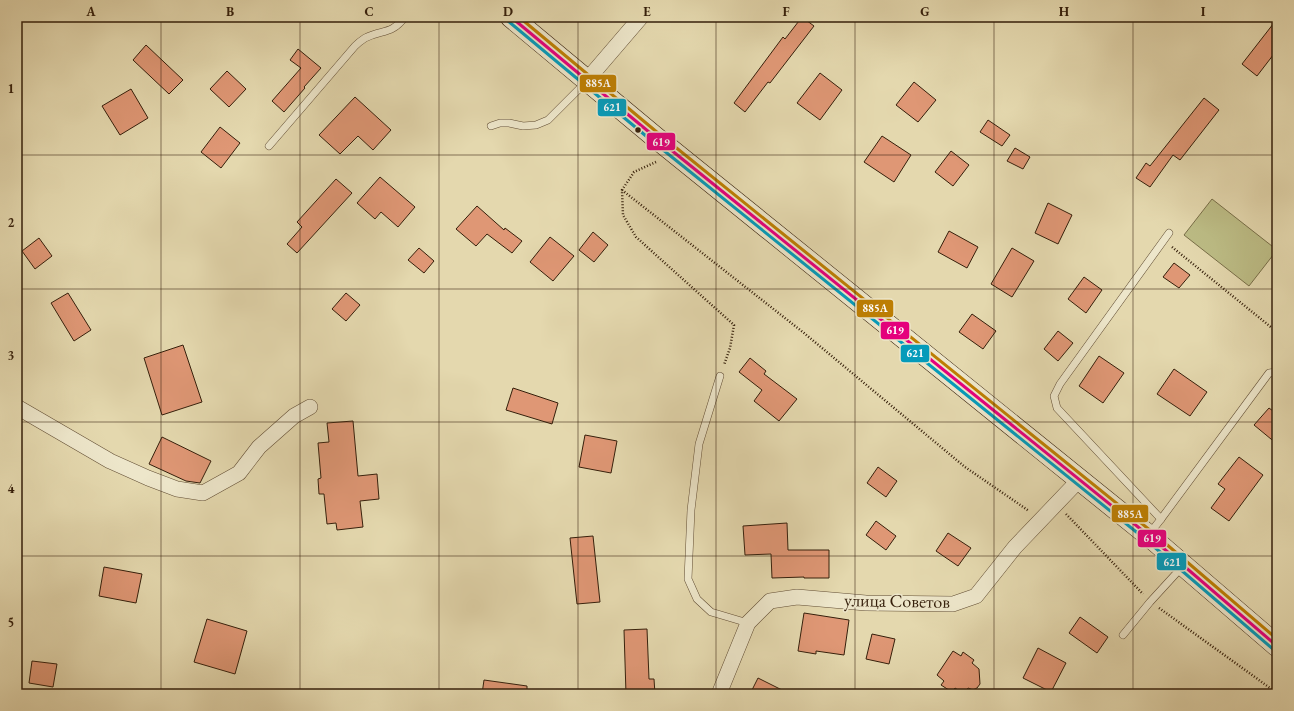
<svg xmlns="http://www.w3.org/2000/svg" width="1294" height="711" font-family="'EB Garamond',serif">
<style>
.green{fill:#bcbc85;stroke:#786e48}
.building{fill:#df9775;stroke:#351f0b}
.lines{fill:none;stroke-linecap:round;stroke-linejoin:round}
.service-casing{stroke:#614d34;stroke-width:8}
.minor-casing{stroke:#614d34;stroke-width:16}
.secondary-casing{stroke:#351f0b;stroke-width:22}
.path{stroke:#351f0b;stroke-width:2.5;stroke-dasharray:1 2;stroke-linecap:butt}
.service{stroke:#ede6ca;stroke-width:7}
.minor{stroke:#ede6ca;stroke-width:15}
.secondary{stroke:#ede6ca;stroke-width:21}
.bus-1-casing{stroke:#ede6ca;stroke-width:6}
.bus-2-casing{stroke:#ede6ca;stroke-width:6}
.bus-3-casing{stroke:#ede6ca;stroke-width:6}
.bus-1{stroke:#e5007d;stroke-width:3}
.bus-2{stroke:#059bba;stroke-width:3}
.bus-3{stroke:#bd7e03;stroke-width:3}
.grid{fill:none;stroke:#351f0b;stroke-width:1;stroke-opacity:0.55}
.bus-dot{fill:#351f0b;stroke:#ede6ca;stroke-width:1.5}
.labels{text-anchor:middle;stroke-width:3;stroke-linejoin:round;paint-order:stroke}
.street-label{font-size:18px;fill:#351f0b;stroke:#ede6ca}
.line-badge{stroke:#ede6ca;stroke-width:1.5}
.badge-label{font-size:11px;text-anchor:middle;font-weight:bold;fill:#fff}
.neatline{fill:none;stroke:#351f0b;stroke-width:1.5}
.grid-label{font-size:13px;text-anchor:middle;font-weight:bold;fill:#351f0b}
</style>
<rect width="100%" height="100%" fill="#e4d8ae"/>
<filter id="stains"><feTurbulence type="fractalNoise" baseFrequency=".005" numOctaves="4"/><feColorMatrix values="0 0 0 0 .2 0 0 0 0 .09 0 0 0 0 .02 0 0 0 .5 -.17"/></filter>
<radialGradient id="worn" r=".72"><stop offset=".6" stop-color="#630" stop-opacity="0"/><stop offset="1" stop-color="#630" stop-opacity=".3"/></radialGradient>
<path class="green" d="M1212 199 1277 250 1249 286 1184 235Z"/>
<g class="building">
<path d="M802 17 814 26 770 83 768 82 745 112 734 103 783 37 785 39Z"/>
<path d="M1277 19V50L1257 76 1242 64Z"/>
<path d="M146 45 183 80 169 94 133 60Z"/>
<path d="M298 49 321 68 304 87 305 88 284 112 272 101 301 68 290 60Z"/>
<path d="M227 71 246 89 229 107 210 89Z"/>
<path d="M820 73 842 90 820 120 797 103Z"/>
<path d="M914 82 936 100 918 122 896 105Z"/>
<path d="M131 89 148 118 120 135 102 106Z"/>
<path d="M355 97 391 130 373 150 358 136 340 154 319 135Z"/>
<path d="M1204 98 1219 110 1180 160 1173 155 1150 187 1136 178 1146 163 1150 166Z"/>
<path d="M988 120 1010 135 1002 146 980 132Z"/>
<path d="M220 127 240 143 221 168 201 152Z"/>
<path d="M882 136 911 155 894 182 864 162Z"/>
<path d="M1015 148 1030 157 1023 169 1007 161Z"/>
<path d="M951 151 969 165 953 186 935 172Z"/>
<path d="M380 177 415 207 398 227 381 212 375 219 357 203Z"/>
<path d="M336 179 352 193 297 253 287 244 302 227 297 222Z"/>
<path d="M1048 203 1072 215 1058 244 1035 233Z"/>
<path d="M477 206 504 230 505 228 522 241 512 253 487 234 476 246 456 229Z"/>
<path d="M949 231 978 247 967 268 938 252Z"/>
<path d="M593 232 608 245 594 262 579 250Z"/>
<path d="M550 237 574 256 553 281 530 262Z"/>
<path d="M39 238 52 256 35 269 22 251Z"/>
<path d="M419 248 434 261 424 273 408 260Z"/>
<path d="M1012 248 1034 261 1012 297 991 284Z"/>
<path d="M1174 263 1190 275 1179 288 1163 277Z"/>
<path d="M1084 277 1102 290 1086 313 1068 299Z"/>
<path d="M68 293 91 330 74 341 51 303Z"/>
<path d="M346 293 360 305 346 321 332 309Z"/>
<path d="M972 314 996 331 983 349 959 332Z"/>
<path d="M1058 331 1073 343 1058 361 1044 349Z"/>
<path d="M183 345 202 402 162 415 144 358Z"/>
<path d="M1099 356 1124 373 1103 403 1079 386Z"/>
<path d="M750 358 766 371 764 374 797 399 779 421 754 401 762 390 739 372Z"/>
<path d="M1174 369 1207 392 1190 416 1157 394Z"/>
<path d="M513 388 558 403 552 424 506 410Z"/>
<path d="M1269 408 1277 414V444L1254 425Z"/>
<path d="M353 421 358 476 377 474 379 499 360 501 363 527 337 530 336 523 327 524 324 494H319L318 479 321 478 318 443 329 442 327 423Z"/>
<path d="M585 435 617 441 611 473 579 467Z"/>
<path d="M162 437 211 461 200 483 186 481 149 464Z"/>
<path d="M1239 457 1263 475 1229 521 1211 508 1225 489 1218 484Z"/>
<path d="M878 467 897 481 886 497 867 483Z"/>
<path d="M876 521 896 536 886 550 866 535Z"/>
<path d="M787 523 788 550H829V578H804V577L772 578 771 554 745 555 743 526Z"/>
<path d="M948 533 971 548 958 566 936 551Z"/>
<path d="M593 536 600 602 577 604 570 538Z"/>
<path d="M104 567 142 574 136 603 99 596Z"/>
<path d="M804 613 849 620 844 655 816 651V654L798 651Z"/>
<path d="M1080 617 1108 637 1097 653 1069 633Z"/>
<path d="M207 619 247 631 235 674 194 662Z"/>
<path d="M647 629 649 679H654L655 694H626L624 630Z"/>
<path d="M872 634 895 639 889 664 866 659Z"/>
<path d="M1038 648 1066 663 1051 692 1023 678Z"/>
<path d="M953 651 961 656 963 652 974 660 972 663 979 669 980 684 977 688 973 690 968 688 964 694 955 688 952 692 941 685 944 681 937 675Z"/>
<path d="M32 661 57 664 53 687 29 683Z"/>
<path d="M758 678 790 694H750Z"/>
<path d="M484 680 527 686V694H482Z"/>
</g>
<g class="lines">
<defs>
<g id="service">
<path d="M491 126 500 123H509L523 126 536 125 548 120 586 82"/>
<path d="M269 146 355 46C358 43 362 40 365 38 383 29 391 35 405 17"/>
<path d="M720 376 699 444 691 510 688 579 697 599 711 612 748 623"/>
<path d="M1161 519 1057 408 1054 396 1060 384 1169 233"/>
<path d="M1150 533 1161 519 1269 373 1277 372"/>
<path d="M1123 635 1150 602 1182 567"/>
</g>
<g id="minor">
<path d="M587 80 641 17"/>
<path d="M17 407 110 461 148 478 177 489 203 493 239 473 259 447 294 416 310 407"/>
<path d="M719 694 748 623 770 601 797 597 866 603 953 604 976 596 1015 547 1079 480"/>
</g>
<path id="secondary" d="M511 17 655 137 1148 535 1277 646"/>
</defs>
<use href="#service" class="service-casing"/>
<use href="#minor" class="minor-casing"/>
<use href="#secondary" class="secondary-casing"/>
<g class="path">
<path d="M656 162 634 172 622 190 623 215 636 237 656 255 734 325 730 348 724 365"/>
<path d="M622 190 804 333 965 467 1029 511"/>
<path d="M1172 247 1277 332"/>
<path d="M1066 514 1143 594"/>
<path d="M1159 608 1277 693"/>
</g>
<use href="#service" class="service"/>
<use href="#minor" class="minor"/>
<use href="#secondary" class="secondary"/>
<defs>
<path id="bus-1" d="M511 17 655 137 1148 535 1277 646"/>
<path id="bus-2" d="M508 21 652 141 1145 539 1274 650"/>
<path id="bus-3" d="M519 17 658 133 1151 531 1277 639"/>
</defs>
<use href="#bus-1" class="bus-1-casing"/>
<use href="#bus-2" class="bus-2-casing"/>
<use href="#bus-3" class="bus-3-casing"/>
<use href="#bus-1" class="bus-1"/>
<use href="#bus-2" class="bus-2"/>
<use href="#bus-3" class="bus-3"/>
</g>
<path class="grid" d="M161 17V694M300 17V694M439 17V694M578 17V694M716 17V694M855 17V694M994 17V694M1133 17V694M17 155H1277M17 289H1277M17 422H1277M17 556H1277"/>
<circle class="bus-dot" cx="638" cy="130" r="3.5"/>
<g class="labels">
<g class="street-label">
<text transform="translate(897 601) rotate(1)" y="6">улица Советов</text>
</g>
</g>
<g class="line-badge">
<rect x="579" y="74" width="38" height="19" rx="4" fill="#bd7e03"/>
<rect x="597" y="98" width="30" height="19" rx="4" fill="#059bba"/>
<rect x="646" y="132" width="30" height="19" rx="4" fill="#e5007d"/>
<rect x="856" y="299" width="38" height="19" rx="4" fill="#bd7e03"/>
<rect x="880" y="321" width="30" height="19" rx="4" fill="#e5007d"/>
<rect x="900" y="344" width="30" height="19" rx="4" fill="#059bba"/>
<rect x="1111" y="504" width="38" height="19" rx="4" fill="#bd7e03"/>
<rect x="1137" y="529" width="30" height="19" rx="4" fill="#e5007d"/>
<rect x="1156" y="552" width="31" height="19" rx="4" fill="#059bba"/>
</g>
<g class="badge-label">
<text x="598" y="87">885А</text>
<text x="612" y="111">621</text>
<text x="661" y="146">619</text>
<text x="875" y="312">885А</text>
<text x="895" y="334">619</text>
<text x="915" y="357">621</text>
<text x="1130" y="518">885А</text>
<text x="1152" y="542">619</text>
<text x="1172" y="566">621</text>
</g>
<rect width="1294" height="711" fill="none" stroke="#e4d8ae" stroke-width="44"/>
<rect x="22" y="22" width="1250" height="667" class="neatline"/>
<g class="grid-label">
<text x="91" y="16">A</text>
<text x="230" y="16">B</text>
<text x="369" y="16">C</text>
<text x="508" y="16">D</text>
<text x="647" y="16">E</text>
<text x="786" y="16">F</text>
<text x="925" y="16">G</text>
<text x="1064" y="16">H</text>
<text x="1203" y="16">I</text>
<text x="11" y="93">1</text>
<text x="11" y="227">2</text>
<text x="11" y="360">3</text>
<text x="11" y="493">4</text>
<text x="11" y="627">5</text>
</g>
<rect width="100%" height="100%" filter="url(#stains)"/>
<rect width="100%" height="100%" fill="url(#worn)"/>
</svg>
